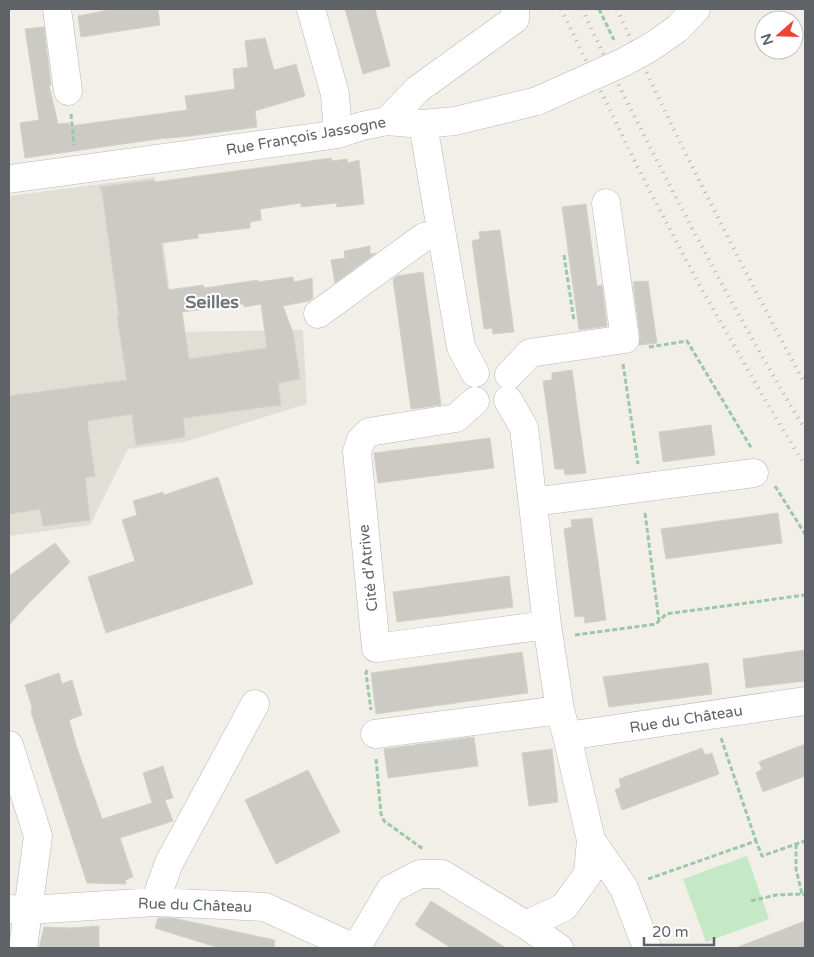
<svg xmlns="http://www.w3.org/2000/svg" width="814" height="957" viewBox="0 0 814 957" font-family="'Varela Round',sans-serif">
	<rect width="100%" height="100%" fill="#f1efe8"/>
	<path fill="#e1ded6" d="M155,177L175,332L303,330L307,404L184,442L128,449L90,525L9,536V196Z"/>
	<path fill="#c5e8c5" d="M747,856L769,919L706,942L683,879Z"/>
	<path fill="#cccac5" stroke="#d6d1c6" fill-rule="evenodd" d="M121,9H158L160,25L81,37L78,16L108,10Z
		M345,9H375L390,66L363,74Z
		M44,27L51,85H49L58,124L69,123L70,126L187,110L185,96L235,89L233,69L248,67L245,41L265,38L274,70L296,64L305,96L255,111L257,127L191,136L158,139L25,158L20,123L39,120L25,29Z
		M331,158L332,161L347,159L348,163L359,160L364,204L337,207L336,203L301,207V203L260,209L261,220L250,222V228L198,234V238L161,243L168,290L203,285L204,288L258,280V282L293,277L294,282L312,278L313,298L309,301L283,306L293,333L300,379L278,383L281,405L183,418L185,437L136,445L132,414L87,421L95,476L85,478L90,520L43,526L40,509L9,514V396L127,380L117,316H119L102,191L99,187L154,180L155,182ZM244,304V307L261,304L267,348L189,359L182,312Z
		M586,204L597,286L602,285L607,326L579,330L562,207Z
		M500,230L514,332L493,334L492,328L484,329L472,241L480,239L479,232Z
		M370,246V254L376,253L335,283L331,260L345,258L344,251Z
		M423,272L441,405L411,409L393,279L397,276Z
		M648,281L657,343L639,345L640,337L633,282Z
		M572,370L586,473L565,475L564,469H555L543,381L552,380V373Z
		M711,425L715,455L663,462L659,432Z
		M490,438L494,468L378,483L374,453Z
		M218,477L253,584L106,633L88,577L135,561L122,520L137,515L133,501L163,492L164,495Z
		M778,513L782,543L666,559L661,529Z
		M592,518L606,620L585,623L584,616L575,617L564,529L572,527L571,520Z
		M55,543L70,562L29,603L9,625V576Z
		M509,576L513,607L397,622L393,592Z
		M805,650V681L746,688L743,659Z
		M522,652L528,693L376,714L371,673Z
		M708,663L712,694L609,707L603,677Z
		M59,673L62,684L72,680L82,715L69,720L76,745L102,819L152,803L143,773L163,766L173,798L165,800L173,821L120,838L133,877L125,880L126,884L87,883L31,712L32,707L25,685Z
		M474,737L478,766L388,778L384,749Z
		M805,744V776L763,792L756,773L762,769L759,762Z
		M702,748L705,755L712,753L719,774L622,810L615,790L621,787L619,779Z
		M552,749L558,802L529,806L522,753Z
		M308,770L340,832L276,864L257,825L245,800Z
		M431,901L476,929L506,948H451L415,925Z
		M158,918H173L275,940L274,948H219L155,928Z
		M805,921V948H739L738,947Z
		M99,926V948H39L44,927L70,928Z"/>
	<g fill="none" stroke-linecap="round" stroke-linejoin="round">
		<g stroke="#b5b8bc" stroke-width="29">
			<path id="minor" d="M57,9L68,91
				M311,9L335,94L338,134
				M677,29L696,9
				M387,121L418,89L515,19V9
				M423,124L461,347L475,373
				M9,179L311,138L338,134L362,126L387,121L423,124L455,121L537,101
				M318,314L424,237L442,235
				M509,375L530,353L625,339L606,203
				M475,401L456,418L369,432L361,440L357,452L376,648L547,625
				M533,502L754,473
				M375,734L560,710
				M567,736L805,701
				M9,745L38,836L23,948
				M591,840L624,888L647,948
				M155,902L169,863L255,704
				M9,909L28,910L155,902L265,907L354,948
				M526,925L559,948
				M356,948L391,889L420,874H442L526,925L564,907L588,874L591,840L567,736L560,710L547,625L524,428L508,400"/>
		</g>
		<path stroke="#9cc7a9" stroke-width="3" stroke-dasharray="5 2.5" stroke-linecap="butt" d="M599,9L614,40
			M71,114L74,145
			M564,255L574,321
			M649,347L687,341L752,449
			M623,364L638,464
			M775,486L805,534
			M645,513L659,621
			M575,635L656,624L666,614L805,595
			M367,670L366,673L371,710
			M721,738L756,841
			M376,759L381,814L384,821L423,849
			M796,844V869L802,894
			M648,879L756,841L762,856L805,841
			M751,901L776,895L802,894L805,895"/>
		<use href="#minor" stroke="#fff" stroke-width="28"/>
		<path stroke="#b6b7b8" stroke-width="4" stroke-dasharray="1 6" stroke-linecap="butt" d="M561,9L640,172L696,279L760,391L805,466
			M582,9C617,84 655,157 693,230C729,297 765,364 805,429
			M617,9C675,136 739,261 805,384"/>
		<g stroke="#b5b8bc" stroke-width="29" stroke-linecap="butt">
			<path id="minor-bridge" d="M537,101L624,62L651,47L677,29"/>
		</g>
		<use href="#minor-bridge" stroke="#fff" stroke-width="28"/>
	</g>
	<g text-anchor="middle" stroke-width="4" stroke-linejoin="round" paint-order="stroke">
		<g font-size="15" fill="#5f6368" stroke="#fff">
			<text transform="translate(306 136) rotate(-10)" y="5">Rue François Jassogne</text>
			<text transform="translate(368 568) rotate(-96)" y="5">Cité d'Atrive</text>
			<text transform="translate(686 719) rotate(-9)" y="5">Rue du Château</text>
			<text transform="translate(195 905) rotate(2)" y="5">Rue du Château</text>
		</g>
		<g font-size="18" font-weight="bold" fill="#70757a" stroke="#fff">
			<text x="212" y="308">Seilles</text>
		</g>
	</g>
	<rect width="814" height="957" fill="none" stroke="#5f6368" stroke-width="20"/>
	<g transform="translate(779 35) rotate(250)"><circle r="24" fill="#ffffff" stroke="#bfc1c3"/>
	<path d="M0-4L9 19L0 12L-9 19Z" fill="#ea4335"/>
	<text y="-8" font-size="14" font-weight="bold" text-anchor="middle" fill="#5f6368">N</text>
	</g>
	<path d="M644 937v8h70v-8" fill="none" stroke="#5f6368" stroke-width="2.5"/>
	<text x="652" y="937" font-size="15" fill="#5f6368" stroke="#ffffff" stroke-width="4" paint-order="stroke">20 m</text>
</svg>
